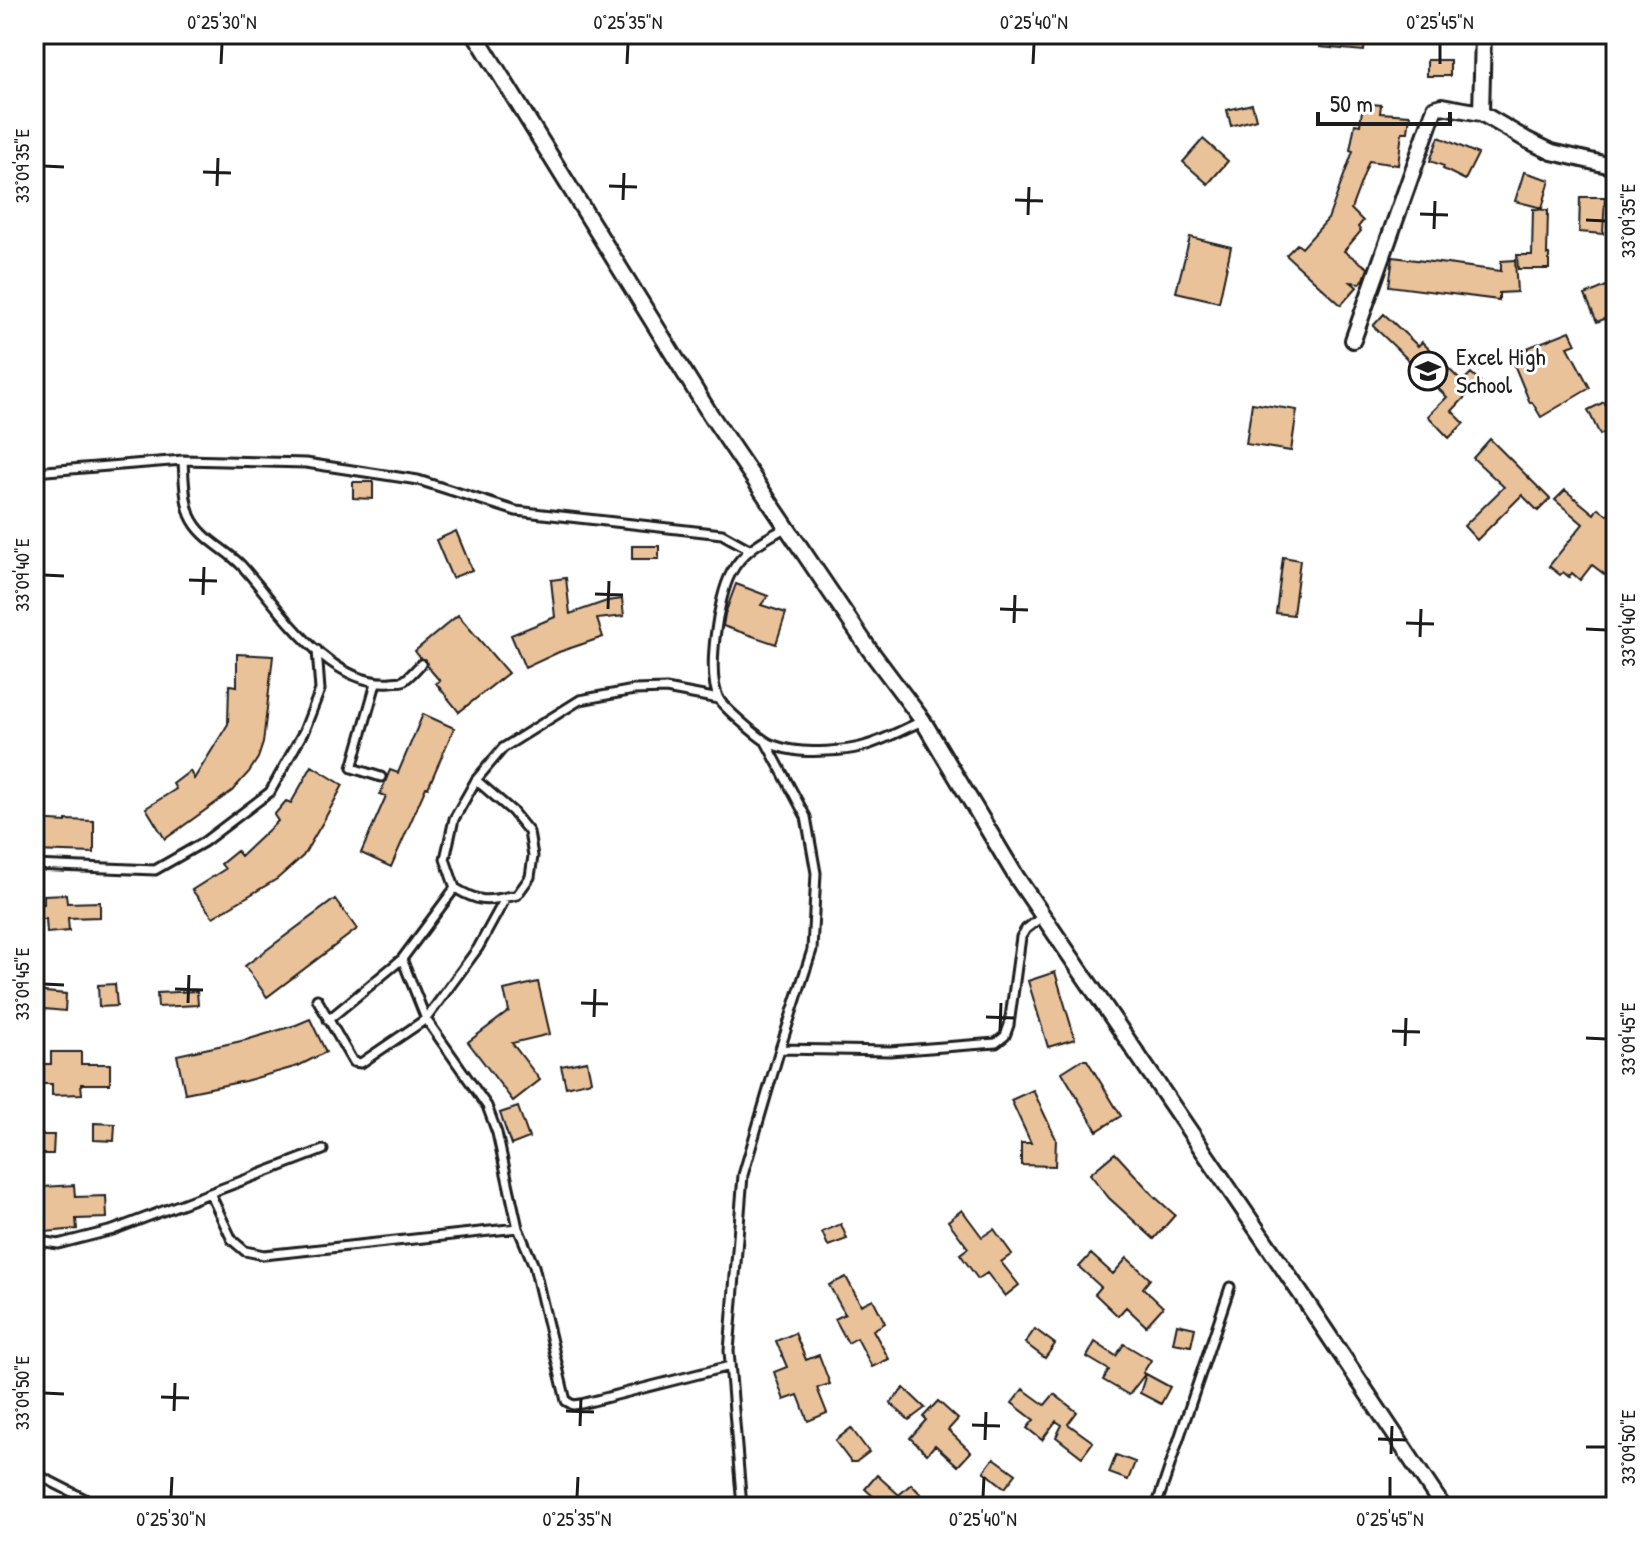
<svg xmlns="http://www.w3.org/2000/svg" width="1650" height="1541" viewBox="0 0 1650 1541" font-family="'Patrick Hand',sans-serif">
	<rect width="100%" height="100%" fill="#fff"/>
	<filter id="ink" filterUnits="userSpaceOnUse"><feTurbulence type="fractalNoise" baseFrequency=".0125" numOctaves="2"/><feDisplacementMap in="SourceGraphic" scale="16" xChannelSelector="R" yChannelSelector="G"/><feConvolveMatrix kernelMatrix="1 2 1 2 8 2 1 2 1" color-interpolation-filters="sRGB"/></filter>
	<g filter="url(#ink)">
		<path fill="#eac29a" stroke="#1c1c1c" stroke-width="2" d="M1323,34H1365L1364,51L1320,47Z
			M1427,60H1450V76H1427Z
			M1363,103L1381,105L1380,113L1410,115L1408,132H1402L1398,165L1369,161L1351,209L1363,221L1358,227L1361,231L1344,251L1368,268L1364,279L1360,283L1351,282L1357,287L1341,305L1286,255L1297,244L1302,248L1328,219L1353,151L1350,150L1355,124L1360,125Z
			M1252,104L1256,119L1231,126L1227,110Z
			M1439,137L1478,154L1465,180L1443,169L1444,166L1430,161Z
			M1203,139L1228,161L1208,184L1183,162Z
			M1524,172L1550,180L1542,208L1515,201Z
			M1580,197H1605L1603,234L1579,232Z
			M1533,209L1548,210L1547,255H1549V269H1518L1517,255H1532Z
			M1190,237L1231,247L1219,302L1176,292Z
			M1393,257L1501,271V261L1515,260L1517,292L1499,293V300L1389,286Z
			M1616,282V314L1597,322L1585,295Z
			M1384,314L1418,346L1422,342L1462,382L1471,373L1480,381L1452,411L1464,423L1449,438L1428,416L1447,397L1373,326Z
			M1570,331L1576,344L1568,347L1590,388L1541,417L1532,402L1530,403L1513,362L1530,355L1527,348Z
			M1604,402L1607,407L1616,403V427L1600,435L1588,410Z
			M1252,403L1297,410L1291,451L1246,444Z
			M1490,439L1550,499L1538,511L1522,495L1477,540L1464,526L1504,487L1473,458Z
			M353,482H373V499L353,498Z
			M1565,490L1594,514L1598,508L1607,515L1616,505V583L1592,565L1580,580L1572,573L1569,577L1563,572L1560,575L1549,566L1583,524L1555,500Z
			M456,531L472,570L452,578L436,540Z
			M632,546H659V559H632Z
			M1283,557L1300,560L1293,615L1276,613Z
			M566,578L570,614L607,601L622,599L624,616L597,619L603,637L559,652L525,668L511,635L555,617L551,580Z
			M736,584L768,596L761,605L786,613L776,644L723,626L725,614Z
			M458,615L508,673L459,712L436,683L440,681L427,666L426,660L420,658L415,651Z
			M237,654L273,656L263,743L258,758L249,772L232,791L165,839L146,808L176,789L173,784L190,771L194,779L228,724L229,685L237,686Z
			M423,714L454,728L428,788L426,787L391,867L361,853L386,796L380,794L390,770L398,773Z
			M312,766L343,785L323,822L303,856L277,879L213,917L192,890L225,869L221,864L237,851L241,856L278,821L274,815L286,801L291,803Z
			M34,820L66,822V820L94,821V853L34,851Z
			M66,894L67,903L100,902V917L68,918L69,931L47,933L46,919H34V904H44V895Z
			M335,899L357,929L267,997L245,966Z
			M1055,972L1075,1039L1048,1047L1028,981Z
			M538,982L550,1034L512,1043L540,1080L513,1101L468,1042L509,1011L504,990Z
			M115,984L117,1006L99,1007L98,985Z
			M34,991L66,994L65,1011L34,1008Z
			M197,991L198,1005L158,1007L157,993Z
			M310,1019L326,1052L298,1066L245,1081L185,1093L177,1055L246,1040L296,1025Z
			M51,1052H81V1064H110V1084H81L82,1094L52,1095V1084H34V1064H51Z
			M1081,1060H1087L1121,1116L1097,1131L1062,1072Z
			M587,1061L591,1081L566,1087L561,1066Z
			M1033,1090L1056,1139L1055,1166L1021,1165V1143H1031L1011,1100Z
			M518,1107L529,1138L511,1145L500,1113Z
			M94,1123L115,1124L114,1141L94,1140Z
			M34,1135H54L53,1154H34Z
			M1115,1153L1154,1196L1175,1215L1154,1239L1109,1198L1090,1174Z
			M74,1185L75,1197L106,1196L107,1218L76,1219L77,1229L46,1232L45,1220L34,1221V1199H44L43,1187Z
			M962,1210L982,1237L994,1229L1012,1254L1001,1262L1019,1285L1005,1296L987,1273L978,1279L960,1254L968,1248L948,1221Z
			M841,1224L847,1239L828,1246L822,1232Z
			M1091,1254L1113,1274L1127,1258L1150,1279L1143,1288L1163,1307L1146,1326L1126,1307L1118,1316L1095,1294L1101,1287L1079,1267Z
			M846,1277L861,1305L873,1299L885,1323L873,1330L889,1359L872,1367L857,1338L848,1343L835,1319L845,1314L829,1285Z
			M1177,1324L1195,1328L1191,1346L1173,1343Z
			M1035,1329L1055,1344L1045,1358L1025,1343Z
			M795,1333L806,1360L819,1355L830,1384L817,1388L827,1413L808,1421L798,1395L784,1400L774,1372L787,1367L776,1341Z
			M1095,1342L1116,1356L1124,1344L1151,1360L1143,1373L1145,1374L1129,1395L1103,1380L1109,1370L1087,1357Z
			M1146,1374L1170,1387L1161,1404L1140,1393Z
			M904,1388L925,1408L909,1420L890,1403Z
			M1023,1389L1045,1405L1054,1394L1077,1412L1068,1424L1093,1442L1082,1457L1056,1437L1062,1425L1056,1421L1042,1440L1027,1428L1034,1420L1012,1403Z
			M938,1401L958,1419L948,1430L971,1452L958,1466L935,1445L927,1454L910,1438L926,1420L923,1417Z
			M851,1428L869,1452L856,1462H851L835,1441Z
			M1116,1455L1135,1462L1128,1480L1109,1473Z
			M994,1458L1016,1474L1005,1488L984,1471Z
			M877,1475L899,1495L911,1484L933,1507H885L865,1489Z"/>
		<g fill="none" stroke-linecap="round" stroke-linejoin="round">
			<g stroke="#1c1c1c" stroke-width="13">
				<path id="lane" d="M34,472L183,460
					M787,527C764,540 744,549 731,573C718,597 706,674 719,699C724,708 755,734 764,740C771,745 784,749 793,750C809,753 845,751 860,747C879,743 904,729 922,721
					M421,664C416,669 409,678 403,681C399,682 395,681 391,682C328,687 279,607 242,566C225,548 200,539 190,515C184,498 184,478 183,460L306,463L418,480L516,511L722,534L749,549
					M376,683L352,768L381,777
					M476,780L512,811L529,832L533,856L530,877L517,895C488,901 481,904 455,888L445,859L454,819L476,780L503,748L580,700L634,690L666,689L719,699
					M34,865L155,870L204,842L270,792L304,731L320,690L317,650
					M402,959L426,1019L487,1106L497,1133L518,1228L534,1266L566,1401L573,1405L581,1404L730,1366
					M317,999L353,1062L361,1063L426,1019L478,948L506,897
					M328,1020L402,959L455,888
					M780,1049L890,1051L996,1043L1005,1036L1009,1025L1021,937L1026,929L1043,916
					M210,1193L232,1240L245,1251L264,1255L518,1228
					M34,1240L58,1244L113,1230L323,1150
					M34,1473L101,1507
					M742,1507L729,1351L743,1175L780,1049L812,950L816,873L806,817L766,742
					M1156,1507L1230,1287"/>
			</g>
			<g stroke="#1c1c1c" stroke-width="20">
				<path id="street" d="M475,34L710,414L869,649L923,721L1017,878L1307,1303L1443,1507
					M1481,113L1483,34
					M1353,340L1435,108L1442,106L1481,113L1527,140L1552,152L1616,167"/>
			</g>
			<use href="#lane" stroke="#fff" stroke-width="7"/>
			<use href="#street" stroke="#fff" stroke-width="14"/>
		</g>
	</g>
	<path fill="none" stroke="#1c1c1c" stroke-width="3" d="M221,64L222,44M627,64L628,44M1033,64L1034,44M1440,64V44M44,166L64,167M203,172L231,173M217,186L218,158M609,186L637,187M623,200L624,173M1015,200L1043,201M1420,214L1448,215M1028,215L1029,187M1586,220L1606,221M1434,229L1435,201M44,575L64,576M189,580L217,581M595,594L623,595M203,595L204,567M608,609L609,581M1000,609L1028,610M1014,623L1015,595M1406,623L1434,624M1586,629L1606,630M1420,637L1421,609M44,984L64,985M175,989L203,990M188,1003L189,975M581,1003L608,1004M594,1017L595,989M986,1017L1014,1018M1000,1031L1001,1003M1392,1031L1420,1032M1586,1038L1606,1039M1405,1046L1406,1018M44,1393L64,1394M161,1397L189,1398M174,1411L175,1383M566,1411L594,1412M972,1425L1000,1426M580,1426L581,1398M1378,1439L1406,1440M985,1440L986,1412M1586,1447H1606M1391,1454L1392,1426M171,1497L172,1477M577,1497L578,1477M983,1497L984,1477M1390,1497V1477"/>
	<defs>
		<g id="school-ring" transform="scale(2)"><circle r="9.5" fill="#fff" stroke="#1c1c1c" stroke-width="1.5"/><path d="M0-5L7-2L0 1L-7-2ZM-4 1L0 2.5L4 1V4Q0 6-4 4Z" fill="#1c1c1c"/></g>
	</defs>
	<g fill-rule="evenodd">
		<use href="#school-ring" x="1428" y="371"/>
	</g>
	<g text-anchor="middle" stroke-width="6" stroke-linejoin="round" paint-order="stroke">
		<g font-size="24" fill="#1c1c1c" stroke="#fff" text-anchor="start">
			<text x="1456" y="365">Excel High<tspan x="1456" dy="28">School</tspan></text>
		</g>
	</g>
	<rect width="1650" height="1541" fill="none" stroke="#fff" stroke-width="88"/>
	<path d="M1318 112v12h132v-12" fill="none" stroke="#1c1c1c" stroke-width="4"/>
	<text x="1330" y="112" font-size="24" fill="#1c1c1c" stroke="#ffffff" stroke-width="6" paint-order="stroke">50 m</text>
	<rect x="44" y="44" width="1562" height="1453" fill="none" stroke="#1c1c1c" stroke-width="3"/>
	<g font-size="20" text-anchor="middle" fill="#1c1c1c">
		<text x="222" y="29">0°25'30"N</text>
		<text x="628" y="29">0°25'35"N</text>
		<text x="1034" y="29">0°25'40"N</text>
		<text x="1440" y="29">0°25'45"N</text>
		<text transform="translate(22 166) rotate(-90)" y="7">33°09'35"E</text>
		<text transform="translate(1628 221) rotate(-90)" y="7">33°09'35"E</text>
		<text transform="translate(22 575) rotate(-90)" y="7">33°09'40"E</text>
		<text transform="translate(1628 630) rotate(-90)" y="7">33°09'40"E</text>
		<text transform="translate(22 984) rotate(-90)" y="7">33°09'45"E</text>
		<text transform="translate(1628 1039) rotate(-90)" y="7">33°09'45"E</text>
		<text transform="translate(22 1393) rotate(-90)" y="7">33°09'50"E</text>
		<text transform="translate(1628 1447) rotate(-90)" y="7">33°09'50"E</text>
		<text x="171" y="1526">0°25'30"N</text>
		<text x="577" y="1526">0°25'35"N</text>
		<text x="983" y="1526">0°25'40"N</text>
		<text x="1390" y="1526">0°25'45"N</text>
	</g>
</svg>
